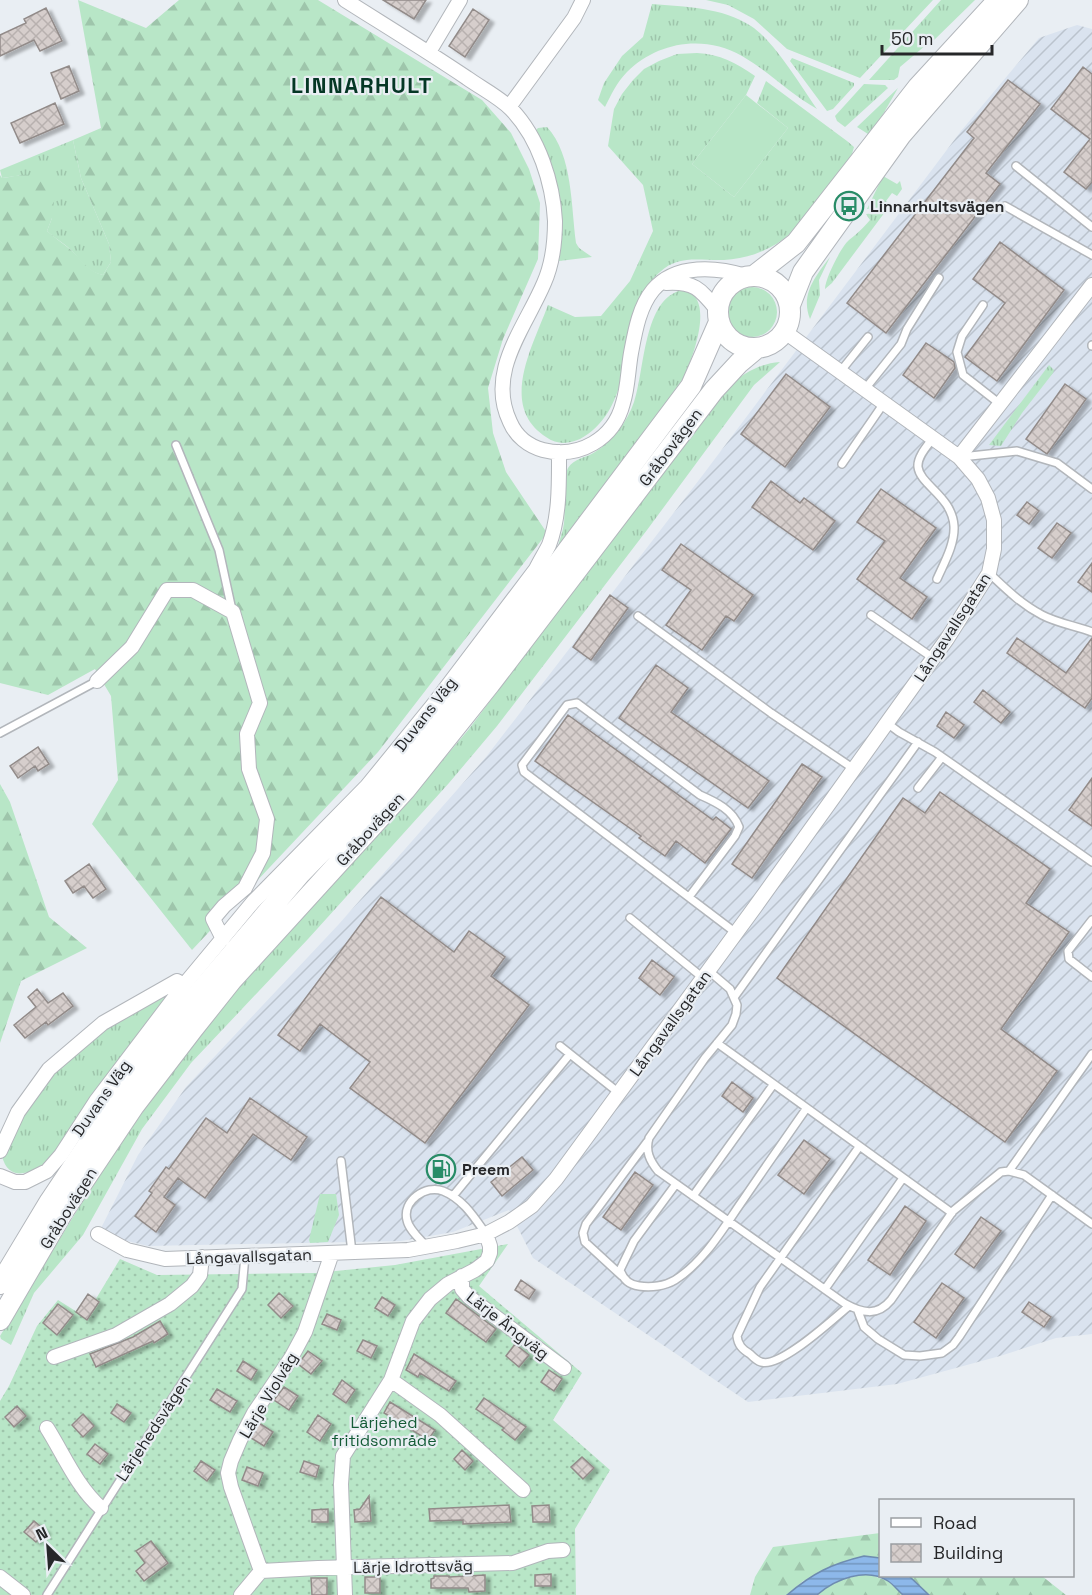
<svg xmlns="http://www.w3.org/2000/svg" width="1092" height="1595" viewBox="0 0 1092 1595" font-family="'Space Grotesk',sans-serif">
	<defs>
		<pattern id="industrial-furrows" width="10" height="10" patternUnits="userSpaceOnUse" patternTransform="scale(1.5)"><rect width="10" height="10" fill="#dae3ef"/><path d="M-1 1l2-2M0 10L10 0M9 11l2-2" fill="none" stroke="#bbc3cd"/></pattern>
		<pattern id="grass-tufts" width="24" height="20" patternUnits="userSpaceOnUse" patternTransform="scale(1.5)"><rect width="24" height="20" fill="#b8e6c7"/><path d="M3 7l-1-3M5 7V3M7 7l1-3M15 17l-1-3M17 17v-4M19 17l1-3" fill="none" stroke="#9ec5ab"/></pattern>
		<pattern id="forest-firs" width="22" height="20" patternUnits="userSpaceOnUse" patternTransform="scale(1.5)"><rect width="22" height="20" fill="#b8e6c7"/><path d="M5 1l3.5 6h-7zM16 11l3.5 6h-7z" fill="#9ec5ab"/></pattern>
		<pattern id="garden-dots" width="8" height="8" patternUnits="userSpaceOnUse" patternTransform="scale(1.5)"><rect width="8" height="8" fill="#b8e6c7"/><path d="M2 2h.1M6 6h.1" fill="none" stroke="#9ec5ab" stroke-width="1.8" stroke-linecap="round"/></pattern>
		<pattern id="water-rules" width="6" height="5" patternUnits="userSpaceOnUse" patternTransform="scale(1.5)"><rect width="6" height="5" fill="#8db8ea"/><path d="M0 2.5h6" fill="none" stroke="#7396be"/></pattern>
		<pattern id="building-cross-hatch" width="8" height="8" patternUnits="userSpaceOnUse" patternTransform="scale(1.5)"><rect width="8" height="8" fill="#d6cecc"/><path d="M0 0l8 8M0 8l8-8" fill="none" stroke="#b8b1af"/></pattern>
		<filter id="shadow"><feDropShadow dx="5" dy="3" stdDeviation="1.5" flood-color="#0004"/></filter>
	</defs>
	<rect width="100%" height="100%" fill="#e9eef3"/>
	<path fill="url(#industrial-furrows)" d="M1077,25L1092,29V1334L1056,1338L1000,1356L897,1384L748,1402L533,1258L509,1210L453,1232L401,1241L148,1246L98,1234L138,1155L186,1087L339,924L486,757L702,476L961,131L1039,38Z"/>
	<path fill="url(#grass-tufts)" d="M706,0H933L860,78L787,49L754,19L728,5Z
		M941,0H975L929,45H926L900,67L898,77L894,80H869Z
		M652,4C685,7 722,7 751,26C775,42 800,85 817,109C790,94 768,71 742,56C704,34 657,42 627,72C617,82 611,95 605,107L598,100L604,83L622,56L643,37Z
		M697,53C720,54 736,63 755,76L746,95L692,164L734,197L788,128L757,103L766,81L847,141L854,147L852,154C826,189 803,236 760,252C749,257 736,259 724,260C701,261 679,254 660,272C651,280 644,290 640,301C623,347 629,413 580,439C569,444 557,445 546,437C498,406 533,346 548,305L575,317L601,316L630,281L653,231L643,185L608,146L614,109L622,94L633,80L644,69L659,61L677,54Z
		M792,58L854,83V86L833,109L827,111L790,61Z
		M864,84L885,85L888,88L845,127L837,121L835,116Z
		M898,88L882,116L868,134L857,127Z
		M547,127C573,155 571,207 576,243L579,248L592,257L559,261C563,226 562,193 550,160C546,149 540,140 536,130L538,128Z
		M73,140L81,178L109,244L111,262L103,275C88,272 83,263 73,252C66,244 55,239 47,231L52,218L23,175L2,178L0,170Z
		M883,176L897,184L900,181L902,189L897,196L892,193L886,201L891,205L887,207L867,209Z
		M885,212L832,283L825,289C825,279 841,247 849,240C858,233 862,229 870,220L866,214Z
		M830,257L819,280L820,295L810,319C800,294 816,276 830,257Z
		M727 312a25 25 0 1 1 50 0a25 25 0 1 1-50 0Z
		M683,290C717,296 692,360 683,379L557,550C559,541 563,532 564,523C566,505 559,486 568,468C574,458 586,458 595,452C613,441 627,422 634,402C645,371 643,297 683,290Z
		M780,362L754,385L647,530L497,726L449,783L308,939L191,1063L142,1129L83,1235L34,1293L11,1345L1,1339L0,1336L105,1165L175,1067L233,994L397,814L469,729L726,387C744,374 757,364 780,362Z
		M1049,365L1054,370L1053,373L1022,413L1001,446L989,445Z
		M169,989L170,995L50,1162C34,1171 9,1185 2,1156L14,1126L56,1071L88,1041Z
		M320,1194H336L339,1215L328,1242L310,1243L309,1240Z"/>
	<path fill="url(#forest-firs)" d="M78,0L146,28L179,0H318L482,100L511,133L529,169L540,203L538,259L503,339L488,388L493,433L506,472L547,533L378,752L192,950L92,824L118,780L111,696L95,669L48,695L0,683V175L2,178C28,174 39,169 55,193L52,218L47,231C55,238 64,244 71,250C83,261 87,271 103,275L111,262L109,244L81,178L73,140L101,128Z
		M0,784L10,802L49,917L87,948L21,981L0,1043Z
		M880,1533V1558L864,1556L803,1581L787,1595H750L755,1577L773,1547Z
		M868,1574L888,1581L903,1595H817C834,1579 846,1578 868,1574Z
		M909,1576H1042L1066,1595H929Z"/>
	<path fill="url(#garden-dots)" d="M508,1244L479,1286L582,1373L553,1420L610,1470L575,1529L576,1595H0V1401L9,1386L37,1326L58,1300L85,1317L120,1259L157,1275L316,1273L395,1265Z"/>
	<path fill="#b8e6c7" d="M746,95L788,128L734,197L692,164Z"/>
	<path fill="url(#water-rules)" stroke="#6e8cb0" stroke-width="1.5" d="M864,1556L880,1558V1576H909L929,1595H903C898,1591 894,1585 888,1581C866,1567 835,1579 817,1595H787C813,1573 831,1564 864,1556Z"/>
	<path fill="url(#building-cross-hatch)" stroke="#928b89" stroke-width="1.5" filter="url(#shadow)" d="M383,0H426L414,19Z
		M46,8L62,41L40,51L34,40L0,56V35L26,23L24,19Z
		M473,9L489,20L465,57L449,46Z
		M69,66L79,91L61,99L51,73Z
		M1083,67L1092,74V182L1086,189L1064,172L1090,139L1051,109Z
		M1008,80L1040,104L986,173L1000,184L886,333L847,303L974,138L967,132Z
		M55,103L64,124L20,143L11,123Z
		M1000,242L1064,290L997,381L965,357L1005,303L973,279Z
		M926,343L954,362L955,368L934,398L903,375Z
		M786,374L830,407L785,467L741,434Z
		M1065,384L1086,399L1047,454L1026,439Z
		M771,481L800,503L804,498L835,521L813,550L752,507Z
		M881,489L936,528L900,578L927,597L912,619L857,579L885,541L857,522Z
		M1027,502L1039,511L1029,524L1017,515Z
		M1057,523L1071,533L1052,558L1038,548Z
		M681,544L753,595L734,621L726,616L702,650L666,625L691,590L662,570Z
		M1092,563V592L1078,582Z
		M610,595L628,608L591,660L573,647Z
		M1017,638L1066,673L1092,638V698L1085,708L1007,653Z
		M656,665L688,688L671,712L769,781L748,808L619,718Z
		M983,690L1010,712L1001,723L974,702Z
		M946,712L964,725L954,738L937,726Z
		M568,715L713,820L716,817L731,829L705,863L676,841L665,856L639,838L641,836L535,761Z
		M38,747L49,764L38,771L35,766L18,778L10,766Z
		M802,764L822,777L752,878L732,864Z
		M1092,778V826L1069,810Z
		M940,792L1050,869L1026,903L1069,932L1001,1029L1057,1071L1005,1142L777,978L903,798L925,813Z
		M89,864L106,889L93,898L84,886L73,893L65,881Z
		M381,897L454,952L469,931L505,957L491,976L529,1005L425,1143L350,1088L370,1062L320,1024L300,1051L278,1035Z
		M652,960L674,977L660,995L639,978Z
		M37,989L48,1003L63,993L73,1006L48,1025L46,1022L25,1038L14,1025L36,1007L28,997Z
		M732,1082L753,1098L743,1112L722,1096Z
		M250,1098L307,1137L291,1160L253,1134L205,1198L178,1178L164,1197L175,1205L156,1232L135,1216L152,1193L149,1191L166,1167L169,1169L206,1118L227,1133Z
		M804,1140L830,1159L804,1194L778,1175Z
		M522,1157L533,1170L502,1196L491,1182Z
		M635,1172L653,1185L621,1230L603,1217Z
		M905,1206L926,1221L890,1275L868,1260Z
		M981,1217L1001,1231L974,1268L955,1254Z
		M521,1280L535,1290L529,1299L515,1290Z
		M942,1283L964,1298L936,1338L914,1322Z
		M279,1293L293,1306L281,1318L268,1305Z
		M88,1294L99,1302L87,1320L76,1312Z
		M382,1297L395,1305L388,1316L375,1308Z
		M456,1299L496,1329L486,1342L446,1313Z
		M1029,1302L1051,1317L1044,1327L1022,1312Z
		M58,1304L73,1315L57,1335L43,1323Z
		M327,1314L341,1320L337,1330L322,1324Z
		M160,1321L168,1334L154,1343L153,1341L96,1367L90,1354L133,1337Z
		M363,1340L377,1346L371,1358L357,1351Z
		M515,1344L529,1355L519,1367L506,1356Z
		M308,1351L322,1361L311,1374L298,1364Z
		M414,1354L456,1381L449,1391L420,1373L418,1377L406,1370Z
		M243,1361L257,1370L251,1380L237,1371Z
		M549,1370L562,1379L554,1391L541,1382Z
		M342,1380L355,1390L346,1403L333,1394Z
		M284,1387L298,1396L289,1410L274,1400Z
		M217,1389L237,1401L230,1412L210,1400Z
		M484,1398L526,1427L515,1440L502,1430L504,1428L476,1409Z
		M390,1402L435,1430L428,1440L384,1413Z
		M117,1404L131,1413L124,1422L111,1413Z
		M17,1406L26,1416L14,1427L5,1417Z
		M83,1414L94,1426L83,1437L72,1425Z
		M318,1415L331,1424L320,1441L307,1432Z
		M259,1423L273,1432L264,1446L251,1438Z
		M95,1444L108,1454L100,1464L87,1454Z
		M462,1450L473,1461L465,1470L454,1459Z
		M582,1457L594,1468L583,1479L571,1467Z
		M201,1461L215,1470L207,1481L194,1471Z
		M304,1461L319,1466L316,1477L300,1472Z
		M247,1467L263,1473L258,1486L242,1480Z
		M369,1496L371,1521L355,1522L354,1510L360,1509Z
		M509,1505L511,1522L463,1524V1520L430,1521L429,1509Z
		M549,1505L550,1522H533L532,1506Z
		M328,1509V1522H312V1510Z
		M34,1521L46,1531L36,1542L24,1532Z
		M151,1541L168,1563L144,1581L136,1571L145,1563L136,1551Z
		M551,1574V1586H535V1575Z
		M485,1575V1591L469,1592L468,1588H431V1579L434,1578V1576H449V1577Z
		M365,1577H380V1593H365Z
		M311,1578H327V1595H312Z"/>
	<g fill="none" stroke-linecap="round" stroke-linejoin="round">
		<g stroke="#b2b6bb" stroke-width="10">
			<path id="service" d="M1016,166L1092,227
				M1005,206L1092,255
				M983,305L962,336L957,352L963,375L1000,404
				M1092,346V345
				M840,372L868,337
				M865,389L901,344L907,329L939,278
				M933,438C927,446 917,457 918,467C920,485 952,496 954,526C955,544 944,563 937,579
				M176,445L219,550L232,610
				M961,457L1017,451L1057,463L1092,489
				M842,464L884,403
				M989,573C1006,589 1021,604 1042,615C1057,623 1076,626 1092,632
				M871,615L933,658
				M638,616L771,713L854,769
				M887,723L899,732L935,752L1092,862
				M0,733L97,681
				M918,788L942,757
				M689,897L735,836L739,827C733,810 716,802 700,795L577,703L567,705L522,765L524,772L736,933
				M630,918L703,978
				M1092,920L1068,951L1069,959L1092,977
				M709,971L730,989L737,1005L736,1014L732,1025L705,1058L649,1138C645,1151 650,1161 658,1171L844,1303C862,1313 877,1317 891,1300L953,1211L1001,1172L1009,1171L1024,1175L1092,1224
				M735,996L918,742
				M717,1043L952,1213
				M560,1046L619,1093
				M341,1161L352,1252
				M1009,1171L1092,1054
				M676,1184L634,1241L620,1270C623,1279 629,1285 639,1286C651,1288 665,1286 675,1280C704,1262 724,1227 743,1200C764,1169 785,1139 806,1109
				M453,1196L570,1054
				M693,1196L773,1085
				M427,1247C420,1239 409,1230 407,1220C402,1201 426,1184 443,1191C463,1199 474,1217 486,1234
				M622,1276L585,1242L583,1233L586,1224L647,1142
				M825,1289L903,1178
				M849,1306C834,1318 780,1369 761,1362C757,1361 753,1357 750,1354C742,1349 738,1345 737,1336L760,1287L859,1147
				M858,1311L864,1327L878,1339L904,1355L920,1356L942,1353L953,1345L959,1337L1052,1195
				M47,1595L242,1289L245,1256"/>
		</g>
		<g stroke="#b2b6bb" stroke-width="16">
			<path id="minor" d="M345,0C386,26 427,51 467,78C481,88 499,97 511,109C539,138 553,183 555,221C555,241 552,265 544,283C525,328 486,372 510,422C516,436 528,446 543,450C579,459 614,439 623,403C628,387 628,370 631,353C635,332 639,307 653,290C676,263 717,267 746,276
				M429,52L460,0
				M509,107L574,18L583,0
				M666,283C695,281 701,290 718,311
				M959,457L1092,285
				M97,681L132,647L167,590H193L233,612L260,703L247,734L249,769L267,819L263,853L245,888L224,906L213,919L223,939
				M0,1151L18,1112L49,1069L103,1023L177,981L184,985
				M0,1176L15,1182H25L47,1171L61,1155L96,1101L184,985L253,902L367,786L433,705L536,569C540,561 545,553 549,545C560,516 559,482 559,452
				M98,1234L127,1250L165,1259L408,1250L457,1241L486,1234L509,1222L532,1206L556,1179L755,907L947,639L989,573L994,549V520L988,498L978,479L959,457L785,332
				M462,1276V1289L469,1297L564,1368
				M54,1357L116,1335L170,1304L192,1286L200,1275L202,1257
				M391,1380L440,1415L523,1490
				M47,1428C64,1455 77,1487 101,1508
				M261,1571L231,1487L228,1473L231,1461L240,1440L254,1413L291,1358L305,1332L332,1253
				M261,1571L318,1568L513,1563L548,1551L563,1550
				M0,1577L23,1595
				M241,1595L261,1571
				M345,1595L341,1484L343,1456L391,1380L413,1321L430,1299L448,1284L475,1270L487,1261L490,1253V1246L486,1234"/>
		</g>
		<g stroke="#b2b6bb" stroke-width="22">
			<path id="secondary" d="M755,275L796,243L918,87L998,0
				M718 312a36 36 0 1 1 72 0a36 36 0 1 1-72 0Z
				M790,305L803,272L901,135L1018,0
				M0,1284L50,1201L131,1080L179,1016L300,874L374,798L486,659L691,386L719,322
				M0,1320L63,1212L134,1106L193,1029L232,980L406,789L490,684L714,390L739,363L757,348"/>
		</g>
		<use href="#service" stroke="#fff" stroke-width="7"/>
		<use href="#minor" stroke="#fff" stroke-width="14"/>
		<use href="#secondary" stroke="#fff" stroke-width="20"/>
	</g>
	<defs>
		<g id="bus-ring" transform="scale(1.5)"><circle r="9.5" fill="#e9eef3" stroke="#288c67" stroke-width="1.5"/><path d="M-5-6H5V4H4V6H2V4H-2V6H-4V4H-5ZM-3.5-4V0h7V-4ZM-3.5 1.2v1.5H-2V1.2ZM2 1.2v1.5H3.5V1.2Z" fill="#288c67"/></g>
		<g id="fuel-ring" transform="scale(1.5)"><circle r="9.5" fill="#e9eef3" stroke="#288c67" stroke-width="1.5"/><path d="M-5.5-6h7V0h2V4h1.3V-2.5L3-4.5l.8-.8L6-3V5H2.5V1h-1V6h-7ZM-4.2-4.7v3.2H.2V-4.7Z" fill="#288c67"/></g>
	</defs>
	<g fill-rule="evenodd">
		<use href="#bus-ring" x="849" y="206"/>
		<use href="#fuel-ring" x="441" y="1169"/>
	</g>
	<g text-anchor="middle" stroke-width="4.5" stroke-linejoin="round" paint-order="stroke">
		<g font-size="16" font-weight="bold" fill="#262729" stroke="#e9eef3" text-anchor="start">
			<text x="870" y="212">Linnarhultsvägen</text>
			<text x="462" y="1175">Preem</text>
		</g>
		<g font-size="16" fill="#262729" stroke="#e9eef3">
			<text transform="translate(670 447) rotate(-53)" y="6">Gråbovägen</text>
			<text transform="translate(952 627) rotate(-57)" y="6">Långavallsgatan</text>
			<text transform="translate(425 714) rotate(-52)" y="6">Duvans Väg</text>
			<text transform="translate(370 829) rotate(-48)" y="6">Gråbovägen</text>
			<text transform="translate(670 1023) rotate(-54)" y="6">Långavallsgatan</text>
			<text transform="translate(101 1098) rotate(-55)" y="6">Duvans Väg</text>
			<text transform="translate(68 1208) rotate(-58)" y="6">Gråbovägen</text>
			<text transform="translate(249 1256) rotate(-2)" y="6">Långavallsgatan</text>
			<text transform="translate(508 1325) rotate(38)" y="6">Lärje Ängväg</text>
			<text transform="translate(268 1395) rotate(-59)" y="6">Lärje Violväg</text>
			<text transform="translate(153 1428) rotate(-57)" y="6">Lärjehedsvägen</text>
			<text transform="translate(413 1566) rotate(-1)" y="6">Lärje Idrottsväg</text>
		</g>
		<g font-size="16" fill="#135b36" stroke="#e9eef3">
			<text x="384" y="1428">Lärjehed<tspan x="384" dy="18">fritidsområde</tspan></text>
		</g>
		<g font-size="22" font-weight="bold" letter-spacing="1.5" fill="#053725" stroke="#e9eef3">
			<text x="362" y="93">LINNARHULT</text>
		</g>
	</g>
	<rect x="879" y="1499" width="195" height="78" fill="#e9eef3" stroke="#9b9ea2" stroke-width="1.5"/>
	<rect x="891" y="1518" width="30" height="9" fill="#ffffff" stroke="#9b9ea2" stroke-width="1.5"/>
	<text x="933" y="1529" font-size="18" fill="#262729">Road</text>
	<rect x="891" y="1544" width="30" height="18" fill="url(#building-cross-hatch)" stroke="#9b9ea2" stroke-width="1.5"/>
	<text x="933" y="1559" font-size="18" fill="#262729">Building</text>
	<g transform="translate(48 1547) rotate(335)" stroke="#e9eef3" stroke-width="4.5" paint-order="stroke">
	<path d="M0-4.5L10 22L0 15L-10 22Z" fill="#262729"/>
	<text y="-9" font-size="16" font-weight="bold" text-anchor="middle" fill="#262729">N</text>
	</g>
	<path d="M882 45v9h110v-9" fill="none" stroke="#262729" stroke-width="3"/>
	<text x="891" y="45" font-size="18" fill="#262729" stroke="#e9eef3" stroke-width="4.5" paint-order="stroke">50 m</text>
</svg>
